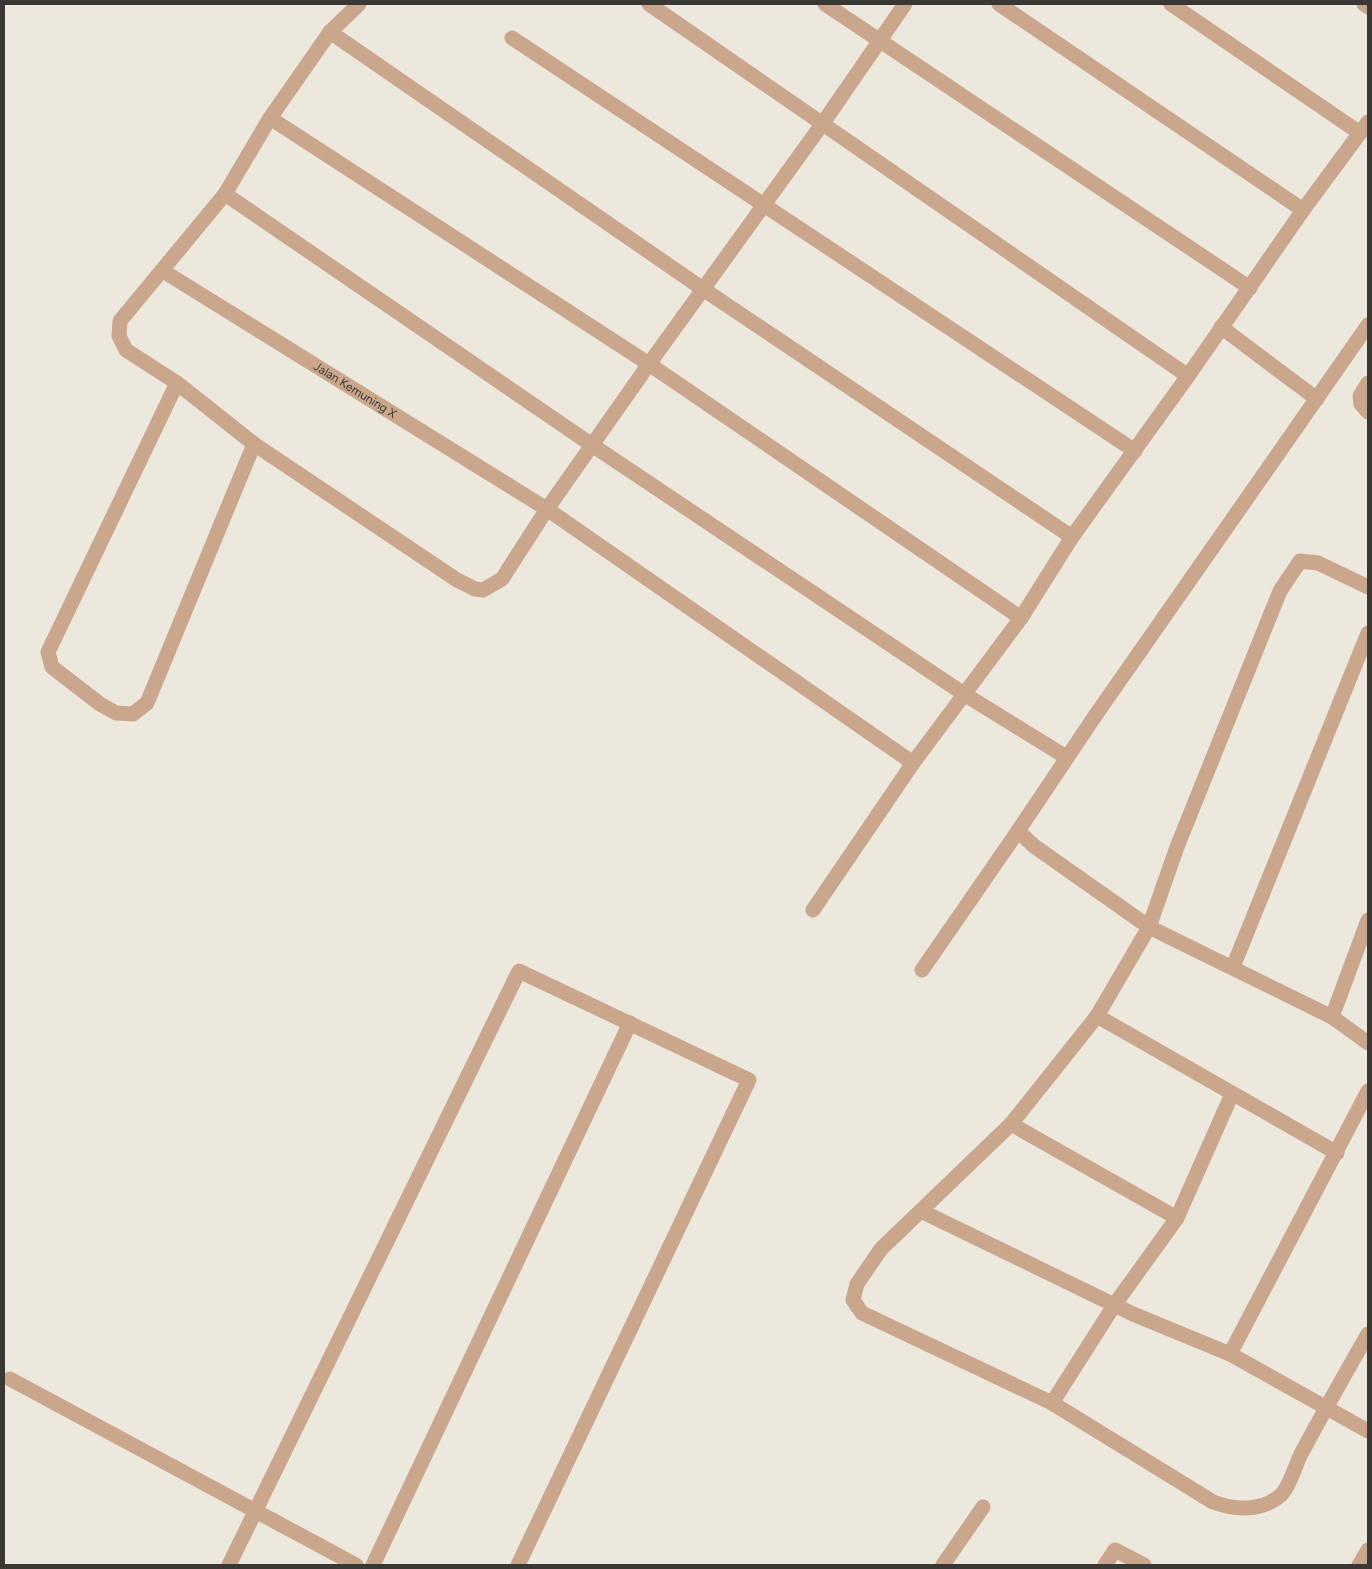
<svg xmlns="http://www.w3.org/2000/svg" width="1372" height="1569" viewBox="0 0 1372 1569" font-family="Figtree,sans-serif">
	<rect width="100%" height="100%" fill="#ede8de"/>
	<g fill="none" stroke-linecap="round" stroke-linejoin="round">
		<g stroke="#caa68c" stroke-width="15">
			<path d="M359,4L330,32L270,118L225,194L120,321L119,336L126,350L177,383L254,444L457,580L475,589L483,590L502,579L547,509L649,364L823,123L905,4"/>
			<path d="M649,4L1188,376"/>
			<path d="M825,4L1250,288"/>
			<path d="M999,4L1303,210"/>
			<path d="M1171,4L1360,133"/>
			<path d="M1364,4L1368,7"/>
			<path d="M330,32L703,289L1072,537"/>
			<path d="M512,38L1135,451"/>
			<path d="M270,118L649,364L1021,618"/>
			<path d="M225,194L592,445L964,694L1066,757"/>
			<path id="s1" d="M163,271L547,509L913,763"/>
			<path d="M1368,325L1095,716L1018,831L1034,846L1149,927L1332,1017L1368,1043"/>
			<path d="M1221,327L1317,399"/>
			<path d="M177,383L48,652L52,667L100,704L116,713L133,714L147,703L254,444"/>
			<path d="M1368,383L1360,396L1361,404L1368,412"/>
			<path d="M1368,587L1318,563L1300,561L1280,591L1177,847L1149,927L1097,1016L1011,1124L881,1249L857,1284L853,1300L862,1313L1052,1403L1213,1502C1235,1510 1262,1512 1281,1495C1290,1486 1295,1466 1301,1454C1323,1413 1345,1374 1368,1334"/>
			<path d="M813,910L913,763L1021,618L1072,537L1188,376L1303,210L1368,122"/>
			<path d="M1233,967L1368,633"/>
			<path d="M922,970L1018,831"/>
			<path d="M1097,1016L1337,1153"/>
			<path d="M1332,1017L1368,920"/>
			<path d="M1011,1124L1177,1218"/>
			<path d="M921,1211L1133,1314L1230,1354L1368,1431"/>
			<path d="M1230,1354L1368,1091"/>
			<path d="M10,1379L356,1565"/>
			<path d="M1052,1403L1115,1304L1177,1218L1232,1094"/>
			<path d="M229,1565L519,971L749,1080L518,1565"/>
			<path d="M373,1565L630,1023"/>
			<path d="M943,1565L983,1507"/>
			<path d="M1105,1565L1115,1550L1144,1565"/>
			<path d="M1359,1565L1368,1550"/>
		</g>
	</g>
	<g text-anchor="middle" stroke-width="5" stroke-linejoin="round" paint-order="stroke">
		<g font-size="12" fill="#3a3834" stroke="#ede8de">
			<text dy="4" stroke="none"><textPath href="#s1" startOffset="226">Jalan Kemuning X</textPath></text>
		</g>
	</g>
	<rect width="1372" height="1569" fill="none" stroke="#3a3834" stroke-width="10"/>
</svg>
